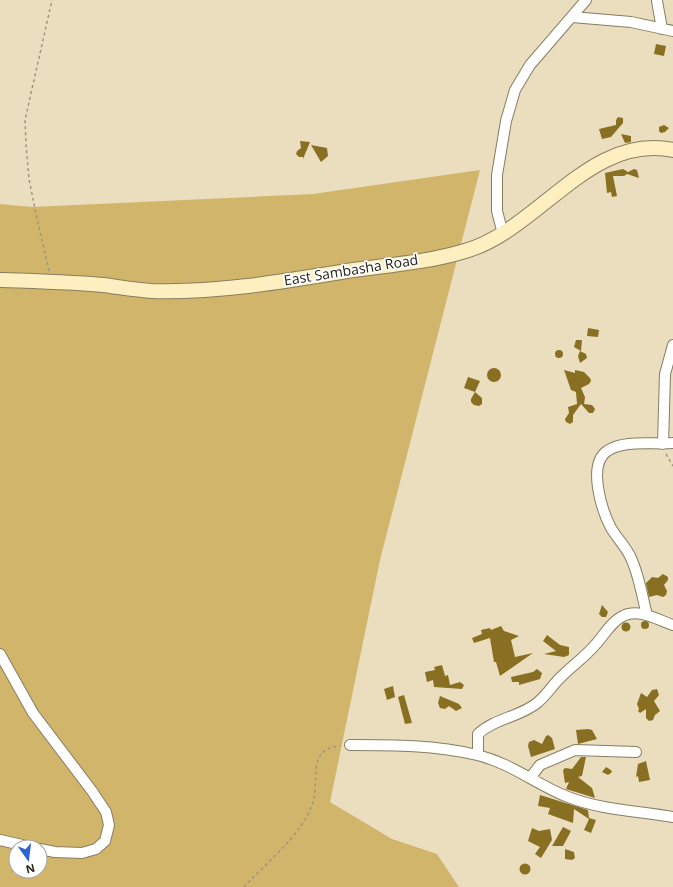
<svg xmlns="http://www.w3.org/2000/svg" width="673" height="887" viewBox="0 0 673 887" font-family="'Open Sans',sans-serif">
	<rect width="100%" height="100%" fill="#eadebf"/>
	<path fill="#d0b56b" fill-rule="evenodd" d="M480,170L380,560L330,802L392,839L437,854L459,887H0V204L32,207L313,194ZM16,847H40V871H16Z"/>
	<path fill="#896f21" d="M656,44L666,46L664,56L654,54Z
		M618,117L623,118V123L611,137L602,139L599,129L616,125V120Z
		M664,125L669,128L665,132L661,133L659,131V127Z
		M621,134L631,136V142L625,143Z
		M300,141L310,142L303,159V157H299L296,154L297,151L301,148Z
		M311,145L327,148L328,156L321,162Z
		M623,169L628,172L634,169L637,170L639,178L627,174L624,176H613L617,196L612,197L611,192L607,193L605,173Z
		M588,328L599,330L598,337L587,336Z
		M576,340H582L581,351L574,347Z
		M555 354a4 4 0 1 1 8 0a4 4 0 1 1-8 0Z
		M580,351L586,354L587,358L580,363L578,356Z
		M487 375a7 7 0 1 1 14 0a7 7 0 1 1-14 0Z
		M564,370L575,373V370L584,372L590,378L591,381L589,384L581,388L585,397L584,404L592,405L595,409L593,413H589L581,404L573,415V422L570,424L566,422L565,419L569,413L568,407L577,404L576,392L571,390Z
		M468,377L480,381L475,392L482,398V404L479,406L474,405L471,402V399L475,392L464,388Z
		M663,574L668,577V580L664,585L667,591L666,595L663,597L657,595L649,597L646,583L652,577L658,578Z
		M602,605L608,612L606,617H602L599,614Z
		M641 625a4 4 0 1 1 8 0a4 4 0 1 1-8 0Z
		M621.5 627a4.5 4.5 0 1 1 9 0a4.5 4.5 0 1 1-9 0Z
		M501,626L504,631L519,636L511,640L515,657L533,653L500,676L496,662H494L490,638L474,643L472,638L482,634L481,630L490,628L491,630Z
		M547,635L560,645L569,647V655L564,657L544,654L556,651L543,641Z
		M442,665L445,676L448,675L450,685L460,682L464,685L462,689L434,687L433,680L427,682L425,672L435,670L434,667Z
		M537,669L542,673L540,679L519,685V682H512L511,677L533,672Z
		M393,686L395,697L387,700L384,689Z
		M657,689L659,695L654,701L660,711L655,715L653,720L649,721L646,718V709L640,713L638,711L639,709L637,704L641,693L647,697L652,690Z
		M404,695L412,723L405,724L398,697Z
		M440,696L459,704L462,708L456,711L449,706L445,709L440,708L438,703Z
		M588,729L592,730L597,739L578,744L576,730Z
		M548,735L552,738L555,749L531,757L528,746L529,742L534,740L542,744L546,736Z
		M581,757H586L582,776L578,777L592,788L595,798L566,789L569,782L565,783L563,770L565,768L572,769Z
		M646,761L650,780L639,782L638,776L636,777L638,764Z
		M606,767L611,770L612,772L608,775L602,772Z
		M540,795L588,810L589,818L596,820L591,833L584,830L589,819L574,809L573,823L548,814L550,808L538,806Z
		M563,827L571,831L563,846H552Z
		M532,828L539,831L550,829L552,840L541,858L535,854L540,847L528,841Z
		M565,849L574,852L575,858L572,860L565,859Z
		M519.5 869a5.5 5.5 0 1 1 11 0a5.5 5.5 0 1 1-11 0Z"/>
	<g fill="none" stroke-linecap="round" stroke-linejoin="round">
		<g stroke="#887d61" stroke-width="12">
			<path id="street" d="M657,1L662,29
				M572,17L631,22L673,31
				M503,234L497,211V175L506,121L515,90L530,65L586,0
				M663,444L665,374L673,345
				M647,615C642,596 639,574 630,556C625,546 617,538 611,528C602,511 587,465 607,451C625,439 653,445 673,443
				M0,654L33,713L92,791L106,812L109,825L105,841L96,849L82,853L55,852L40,849
				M350,745C392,745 436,745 477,755C511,763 537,785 568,797C601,810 638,811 673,817
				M478,755V734C495,718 520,717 537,703C547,695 553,684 562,676C573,665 586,656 596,644C604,635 612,621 623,616C639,608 658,620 673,625
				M530,778L540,765L575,750L636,752
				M0,840L31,847"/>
		</g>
		<g stroke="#887d61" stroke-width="16">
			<path id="secondary" d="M0,280C34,281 69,282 103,285C119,287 136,290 152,291C220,293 286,281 353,270C390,265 429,262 465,251C539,230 589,133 673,150"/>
		</g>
		<path stroke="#9f957e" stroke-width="1.5" stroke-dasharray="3 3" stroke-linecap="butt" d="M49,271L36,214L29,179L26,145L25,120L52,0
			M666,454L673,466
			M244,887C266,863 304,833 313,802C320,779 306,749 340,746"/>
		<use href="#street" stroke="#fff" stroke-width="10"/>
		<use href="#secondary" stroke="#feefc0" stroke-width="14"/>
	</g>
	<g text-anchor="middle" stroke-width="3.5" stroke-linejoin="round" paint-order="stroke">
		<g font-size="14" fill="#252015" stroke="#fff">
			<text transform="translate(351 270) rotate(-9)" y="5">East Sambasha Road</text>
		</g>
	</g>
	<g transform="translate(28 859) rotate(166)"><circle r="19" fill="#ffffff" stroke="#a8a6a1"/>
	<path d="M0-3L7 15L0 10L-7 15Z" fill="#3061d0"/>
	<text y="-6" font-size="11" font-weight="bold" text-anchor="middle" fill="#252015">N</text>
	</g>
</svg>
